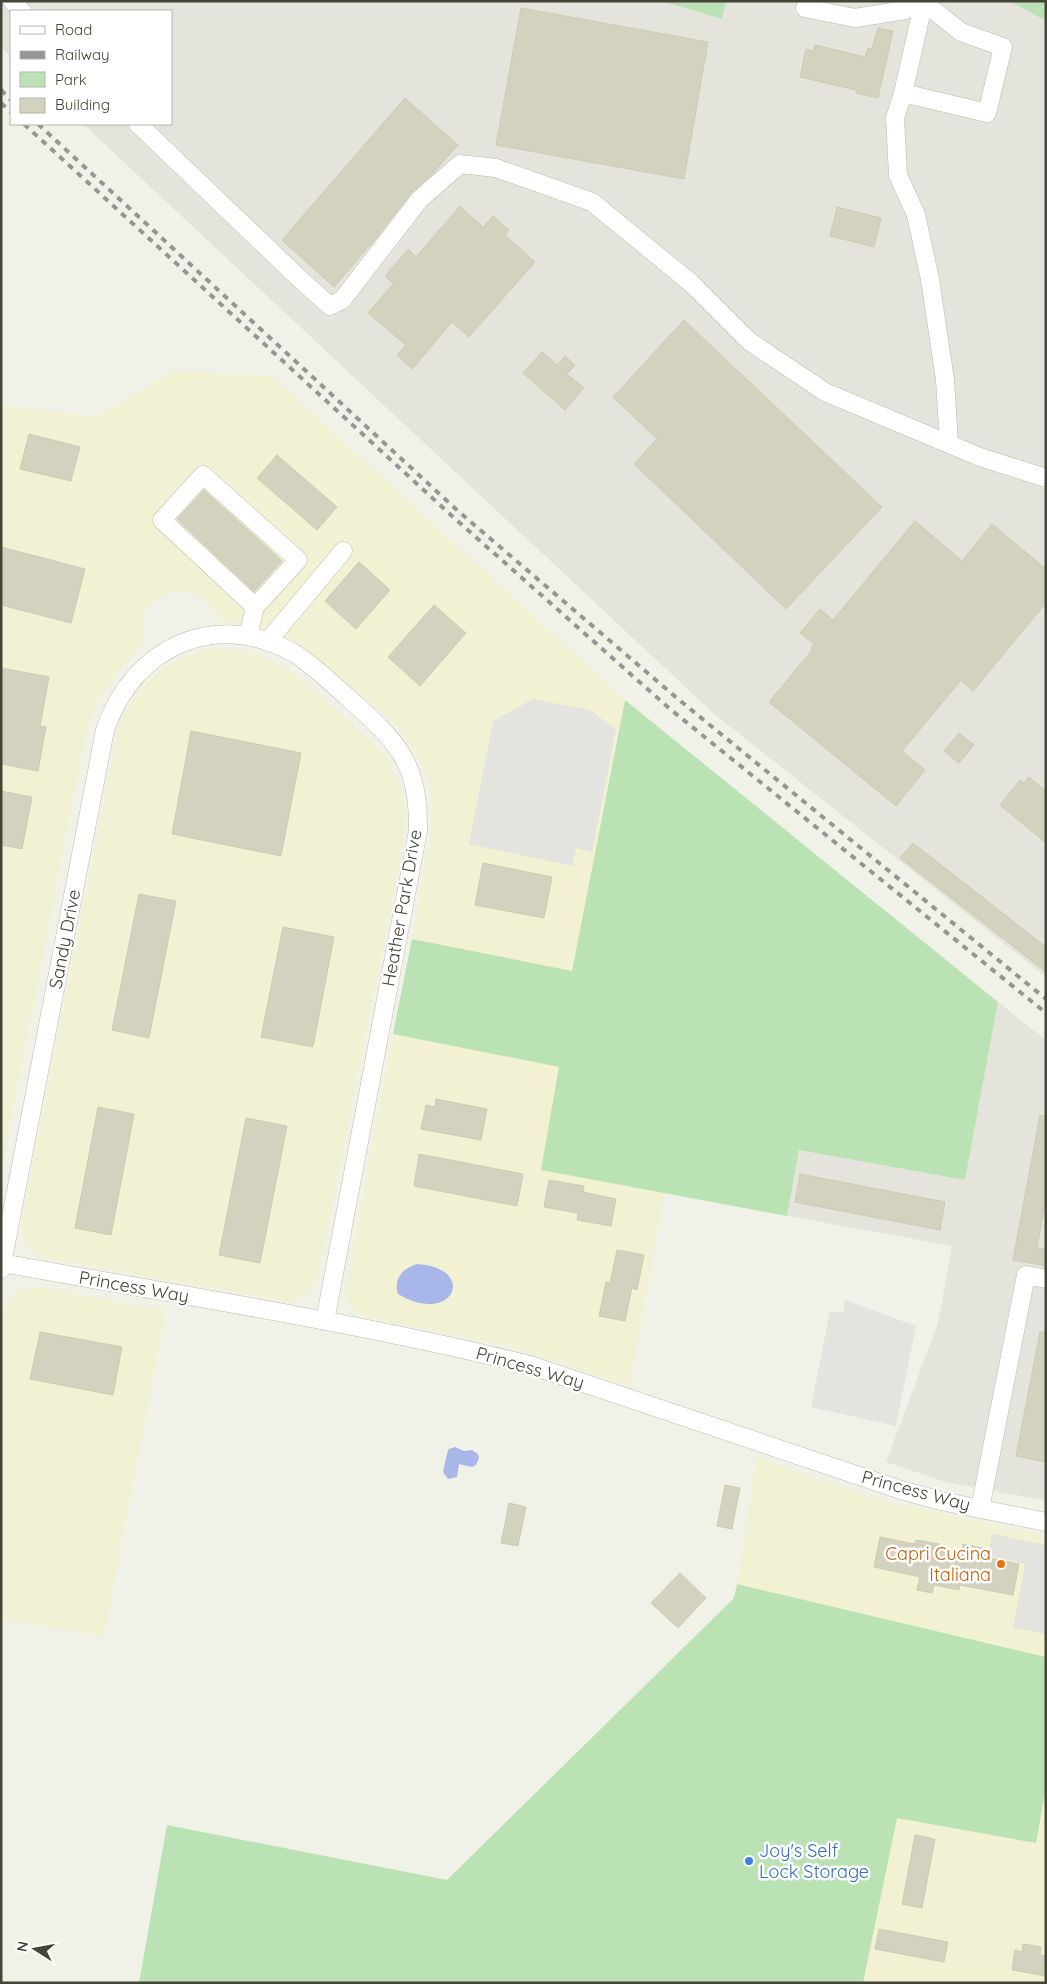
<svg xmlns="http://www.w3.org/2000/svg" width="1047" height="1984" viewBox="0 0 1047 1984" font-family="Quicksand,sans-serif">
	<rect width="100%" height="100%" fill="#f1f2e7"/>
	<path fill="#f2f1d4" d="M174,371L271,376L625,700L572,971L412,939L431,834L432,804L429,782L417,755L404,735L389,719L305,648L287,637L262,627L229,622L222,619L202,598L189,592L174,591L159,597L147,608L143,622L142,644L136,653L118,671L96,703L86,732L1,1173V405L97,417Z
		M219,649L242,651L263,656L292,671L385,754L401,787L405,806L404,840L318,1277L310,1292L291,1302L45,1258L35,1253L25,1242L22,1230V1219L117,733L125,712L140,689L157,673L175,661L201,652Z
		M393,1034L560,1067L541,1170L664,1193L630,1386L502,1344L372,1318L359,1314L348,1302L345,1290Z
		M39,1287L166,1311L104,1636L1,1618V1450L5,1430L1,1419V1328L4,1312L11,1297L22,1289Z
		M756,1458L877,1499L928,1511L1046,1536V1657L737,1584Z
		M571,1758L1035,1843L1046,1787V1983H782Z"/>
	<path fill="#e4e4dc" d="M1,1H661L722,19L726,1H1009L1046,21V977L713,713L83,124H171V11H11V57L1,47Z
		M998,1002L1046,1040V1501L946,1482L886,1462L938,1323L952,1246L787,1216L799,1150L965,1180Z"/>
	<path fill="#bbe2b4" d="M661,1H726L722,19Z
		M1009,1H1046V21Z
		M625,700L998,1002L965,1180L799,1150L787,1216L541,1170L559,1067L393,1034L412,939L572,971Z
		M737,1584L1046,1657V1787L1036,1843L897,1818L863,1983H139L167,1825L447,1880L734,1598Z"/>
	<path fill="#e3e3df" d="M533,699L590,710L616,730L592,852L576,848L573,866L469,844L493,721Z
		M845,1300L916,1326L896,1426L811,1407L830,1311L843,1313Z
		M992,1534L1046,1545V1634L1013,1628L1025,1564L988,1555Z"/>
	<path fill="#a9b6e9" d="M417,1264C479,1268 453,1327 398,1294C393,1279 403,1268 417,1264Z
		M455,1447L464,1451L472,1450L478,1454L479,1458L476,1465L472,1467L459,1464L457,1477L448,1479L443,1472C444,1468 447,1451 449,1449Z"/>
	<path fill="#d2d2be" stroke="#ccccb2" d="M521,8L708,42L684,179L496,145Z
		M878,28L893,31L878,98L856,93V90L800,77L806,49L813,51L815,45L865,57L868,48L872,49Z
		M405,98L458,145L431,175L412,192L376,238L334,287L282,240Z
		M460,206L483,227L493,216L509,230L505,235L535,262L469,337L452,322L412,369L397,355L406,345L368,313L393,284L385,276L408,249L416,257Z
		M837,207L881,218L874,247L830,236Z
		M684,320L882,507L786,609L634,464L657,439L613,397Z
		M542,352L557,365L565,356L575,365L567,374L584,388L565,410L523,373Z
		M29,434L80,447L71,481L20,469Z
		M277,455L337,507L317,530L257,478Z
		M204,490L282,561L254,592L177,519Z
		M915,521L962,561L992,524L1046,569V603L973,691L961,680L902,751L925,770L896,806L769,702L813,649L811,648L814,644L800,633L820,609L833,620Z
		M1,547L85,569L71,623L1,605Z
		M359,562L390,590L356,629L325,601Z
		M434,605L466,633L420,686L388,657Z
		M1,668L49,677L40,726L46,727L38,771L1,764Z
		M191,731L301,753L281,856L172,834Z
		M959,733L974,745L959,763L944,751Z
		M1029,777L1046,791V843L1000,805L1020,780L1024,783Z
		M1,791L32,797L22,849L1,845Z
		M913,843L1046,947V972L900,858Z
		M483,863L552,877L544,918L475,905Z
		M139,894L176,901L149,1038L112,1030Z
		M283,927L334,937L313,1047L261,1037Z
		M436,1099L487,1109L481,1140L421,1129L426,1105L435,1107Z
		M98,1107L134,1114L111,1235L75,1228Z
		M1040,1115L1046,1116V1198L1037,1248L1046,1249V1266L1013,1260Z
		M246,1118L287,1126L260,1263L219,1255Z
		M419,1154L523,1174L517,1206L414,1186Z
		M800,1174L945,1202L940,1230L795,1202Z
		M549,1180L584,1186L583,1192L616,1199L611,1226L577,1220L578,1213L544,1207Z
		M617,1250L644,1255L637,1290L632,1288L625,1321L599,1316L606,1282L610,1283Z
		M40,1332L122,1347L113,1395L30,1379Z
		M1040,1332H1046V1462L1016,1456Z
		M725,1485L740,1488L732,1529L717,1526Z
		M509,1503L526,1507L518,1546L501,1543Z
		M880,1537L915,1544L916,1540L939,1544L938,1549L961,1554L963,1544L987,1549L985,1557L1019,1564L1013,1595L960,1585L959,1590L934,1585L932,1593L917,1590L920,1577L874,1567Z
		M680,1573L706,1598L678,1628L651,1603Z
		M915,1835L935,1839L922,1908L902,1904Z
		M879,1929L948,1942L944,1962L875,1949Z
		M1023,1944L1041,1947L1040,1955L1046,1956V1976L1012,1970L1015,1950L1022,1952Z"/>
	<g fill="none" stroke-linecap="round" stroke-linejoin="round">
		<g stroke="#bbbcab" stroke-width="19">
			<path id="minor" d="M12,1L22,11
				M923,2L961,32L1003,47L987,113L903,93L924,1
				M805,8L855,18L905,10L923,2
				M903,93L895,118L898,175L916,215L930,279L945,380L949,443
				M138,124L302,281L330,306L342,300L420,199L460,164L496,168L592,202L691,283L749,341L825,392L980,457L1046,478
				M248,636L255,607L162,520L203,475L298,560L255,607
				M268,641L343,551
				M2,1263C178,1295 356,1322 530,1365L901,1490L941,1501L1046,1522
				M1,1269L105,730C133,648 213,609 292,652C311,663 328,680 345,695C395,740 419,759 418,831L325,1321
				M980,1509L1026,1275L1046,1279"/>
		</g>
		<use href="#minor" stroke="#fff" stroke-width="18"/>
		<path stroke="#959595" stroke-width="4" stroke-dasharray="6 6" stroke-linecap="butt" d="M1,90L11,100
			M1,103L11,112
			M24,124L452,516L670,709L1046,1013
			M38,124L458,511L678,699L1046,999"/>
	</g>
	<circle fill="#e8710a" stroke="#fff" stroke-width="2" cx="1001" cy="1564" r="5"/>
	<circle fill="#3f7fe0" stroke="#fff" stroke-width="2" cx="749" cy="1861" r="5"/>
	<g text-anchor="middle" stroke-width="5" stroke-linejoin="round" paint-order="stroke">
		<g font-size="18" fill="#444437" stroke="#fff">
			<text transform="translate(402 908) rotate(-80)" y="6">Heather Park Drive</text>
			<text transform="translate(65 939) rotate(-79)" y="6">Sandy Drive</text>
			<text transform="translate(134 1287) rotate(10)" y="6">Princess Way</text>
			<text transform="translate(530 1368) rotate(16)" y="6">Princess Way</text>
			<text transform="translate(916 1491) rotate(15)" y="6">Princess Way</text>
		</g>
		<g font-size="18" fill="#c56008" stroke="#fff" text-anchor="end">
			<text x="991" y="1560">Capri Cucina<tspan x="991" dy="21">Italiana</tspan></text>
		</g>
		<g font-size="18" fill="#366cbe" stroke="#fff" text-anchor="start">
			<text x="759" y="1857">Joy's Self<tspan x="759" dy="21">Lock Storage</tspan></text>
		</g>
	</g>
	<rect width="1047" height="1984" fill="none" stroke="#444437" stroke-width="5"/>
	<rect x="10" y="10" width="162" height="115" fill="#ffffff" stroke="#b4b4af"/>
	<rect x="20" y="26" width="25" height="8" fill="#ffffff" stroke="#b4b4af"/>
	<text x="55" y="35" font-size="15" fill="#444437">Road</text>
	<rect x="20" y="51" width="25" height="8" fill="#959595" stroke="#b4b4af"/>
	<text x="55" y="60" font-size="15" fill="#444437">Railway</text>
	<rect x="20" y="72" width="25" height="15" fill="#bbe2b4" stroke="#b4b4af"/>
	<text x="55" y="85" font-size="15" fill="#444437">Park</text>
	<rect x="20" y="98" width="25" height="15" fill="#d2d2be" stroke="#b4b4af"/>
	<text x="55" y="110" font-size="15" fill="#444437">Building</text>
	<g transform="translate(35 1949) rotate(281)" stroke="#ffffff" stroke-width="4" paint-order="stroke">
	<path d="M0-4L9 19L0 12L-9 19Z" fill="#444437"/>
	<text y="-8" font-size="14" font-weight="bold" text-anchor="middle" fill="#444437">N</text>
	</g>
</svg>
